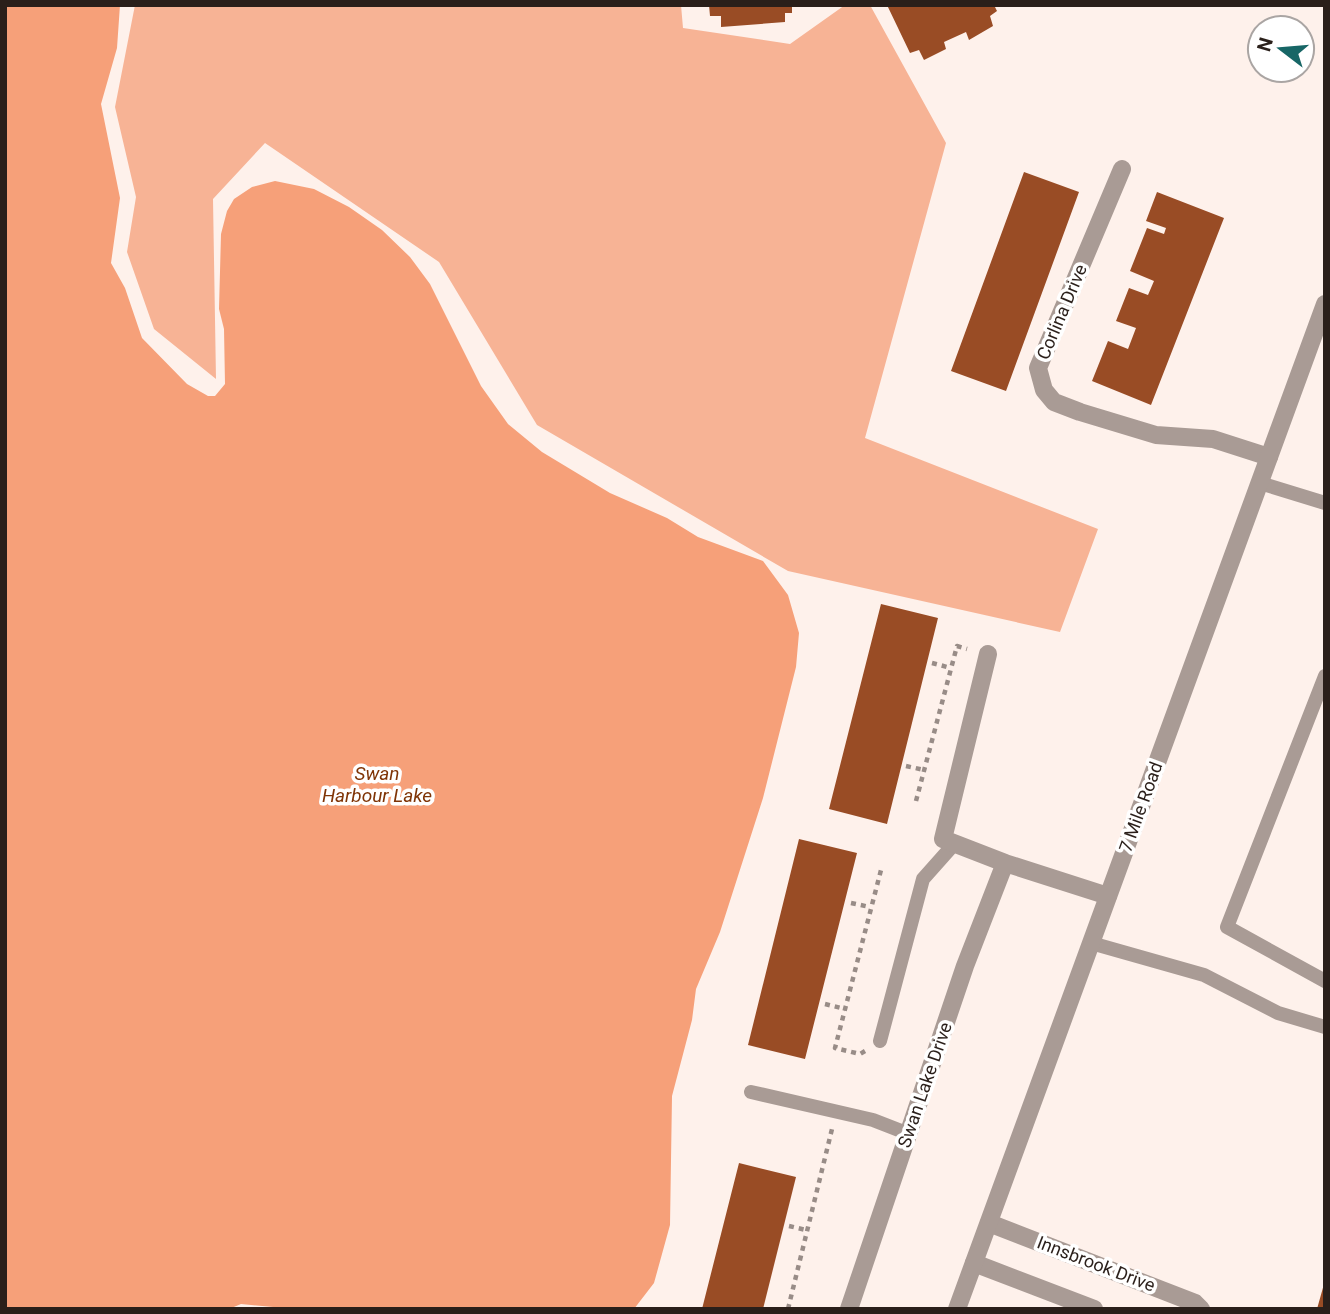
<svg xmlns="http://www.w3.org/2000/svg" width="1330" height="1314" viewBox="0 0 1330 1314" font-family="Roboto,sans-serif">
	<rect width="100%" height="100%" fill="#fef1eb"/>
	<path fill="#f7b395" d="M135,5H681L683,28L790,44L845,5H870L946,143L865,438L1098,529L1060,632L788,571L537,425L439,262L265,143L213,199L216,379L154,329L127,252L136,197L115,107Z"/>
	<path fill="#f6a079" d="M5,5H120L117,48L101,104L120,198L111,263L125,288L142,338L187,384L208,396H215L225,384L224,329L219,309L221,234L227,211L234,199L252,187L275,181L314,189L349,207L382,230L410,257L430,284L481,386L508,424L542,452L610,493L667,518L698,537L763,561L788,595L799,633L796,667L763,798L720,932L696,989L692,1020L672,1096L670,1225L654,1283L634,1309H295L241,1304L229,1309H5Z"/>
	<path fill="#994c25" d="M709,5H792V13H785V22L721,27V16H710Z
		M887,5H994L997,11L990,16L993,26L969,40L966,32L944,42L946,49L924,60L919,50L910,53Z
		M1024,172L1079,192L1006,391L951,371Z
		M1157,192L1224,218L1151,405L1092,381L1108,341L1128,349L1136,328L1116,321L1129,288L1148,295L1154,281L1130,271L1147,228L1164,234L1166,228L1146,221Z
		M881,604L938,618L887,824L829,809Z
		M799,839L857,853L805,1059L748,1045Z
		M739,1163L796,1177L763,1309H702Z
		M1324,1284L1325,1309H1317Z"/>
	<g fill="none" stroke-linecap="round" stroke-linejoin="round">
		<path stroke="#988c87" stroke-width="4.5" stroke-dasharray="5 5" stroke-linecap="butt" d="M932,663L951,668
			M906,766L924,770
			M916,801L957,646L967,649
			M851,903L870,907
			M825,1004L845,1009
			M865,1051L860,1054L835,1048L881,870
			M789,1226L806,1230
			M788,1309L832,1129"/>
		<path stroke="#a99b95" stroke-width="14" d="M1260,483L1325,503
			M1325,676L1227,927L1325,981
			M1091,943L1204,975L1278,1013L1325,1027
			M880,1041L923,879L955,843
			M751,1092L873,1120L909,1134"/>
		<path stroke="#a99b95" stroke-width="18" d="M1122,169L1038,368L1044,390L1054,402L1080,412L1156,435L1213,439L1269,457
			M988,654L943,839L1005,863
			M989,1223L1195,1303L1201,1309
			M974,1263L1094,1309
			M849,1309L965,966L1005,863L1108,896"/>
		<path stroke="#a99b95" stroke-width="18" d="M957,1309L1325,304"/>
	</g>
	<g text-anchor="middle" stroke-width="7" stroke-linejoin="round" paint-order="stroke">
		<g font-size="18" fill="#2a1f1a" stroke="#fff">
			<text transform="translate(1062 312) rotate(-67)" y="6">Corlina Drive</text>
			<text transform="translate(1141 807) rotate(-70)" y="6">7 Mile Road</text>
			<text transform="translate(925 1085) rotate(-71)" y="6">Swan Lake Drive</text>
			<text transform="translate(1096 1264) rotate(21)" y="6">Innsbrook Drive</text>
		</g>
		<g font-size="19" font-style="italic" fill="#7f3406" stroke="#fff">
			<text x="377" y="780">Swan<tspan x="377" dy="22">Harbour Lake</tspan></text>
		</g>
	</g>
	<rect width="1330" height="1314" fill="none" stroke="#2a1f1a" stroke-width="14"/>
	<g transform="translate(1281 49) rotate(286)"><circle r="33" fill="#ffffff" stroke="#aaa5a3" stroke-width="2"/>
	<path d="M0-5L12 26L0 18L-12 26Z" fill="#176666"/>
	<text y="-10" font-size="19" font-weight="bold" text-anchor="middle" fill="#2a1f1a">N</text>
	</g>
</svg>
